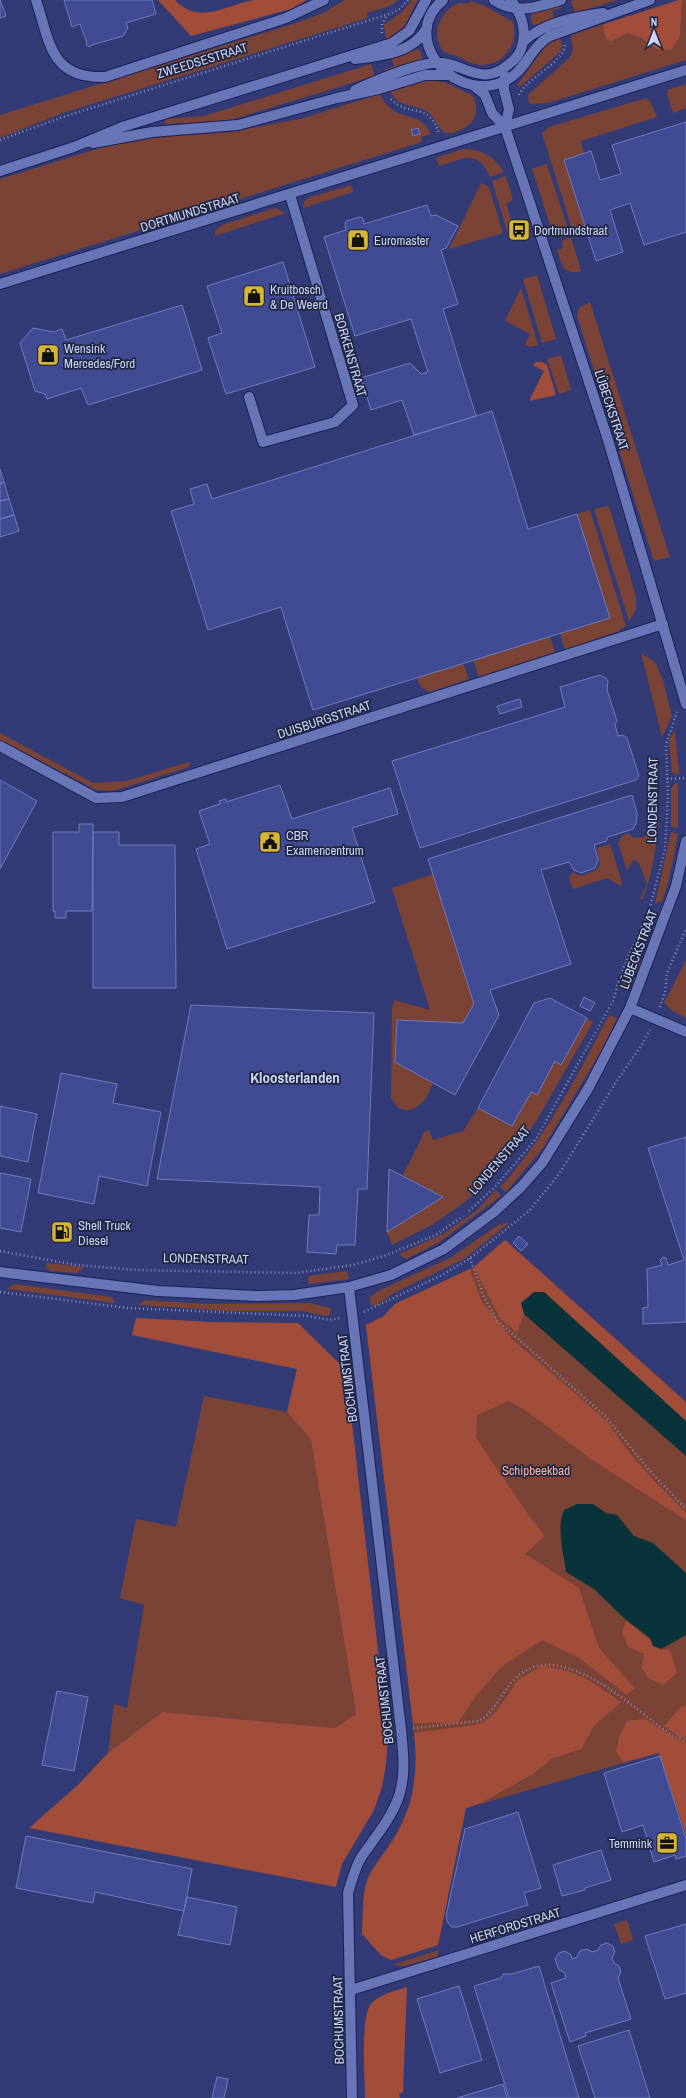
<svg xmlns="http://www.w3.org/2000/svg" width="686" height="2098" viewBox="0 0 686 2098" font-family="'Archivo Narrow',sans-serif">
	<rect width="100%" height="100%" fill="#323b76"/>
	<path fill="#7a4336" d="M345,0H398L390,6L367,13L368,18L63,113L0,138V115L299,22L323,13Z
		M412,0H418C407,18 408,31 386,40L384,25L402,12Z
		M575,0H618L575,13L571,1Z
		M682,0H686V60L548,103L529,104L528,95L570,57L573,49L571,35L604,24V33L612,41L628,33L643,39L656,49L680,37Z
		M470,1L483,5L513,22C519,42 505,65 482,65C473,65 467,61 459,57C455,55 449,55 445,52C437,47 436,32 439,24C443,13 450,6 462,2V4L470,3Z
		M561,4L562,7L552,11L554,20L535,25L532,24L531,14Z
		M560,38L562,46L560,52L521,86H518V84L546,45Z
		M419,49L423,60L384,73V70L394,66L391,58Z
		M371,64L375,76L227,121L166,124L164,123L166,119L204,116Z
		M426,80L444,82L472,95C481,111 475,125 458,131C454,132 450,134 446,133C438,130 435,117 428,112C414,103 397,109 390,90Z
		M686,84V108L673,113L667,94L668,90Z
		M380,94C395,126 419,107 431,134L421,137L422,142L0,274V179L116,143L143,138L231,132L304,118Z
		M646,98L650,101L657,117L581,141L584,154L564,160L585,228L573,232L542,133L549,127Z
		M463,149C483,150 493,155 504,172L490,177C478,148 463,159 439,166L436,158Z
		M547,164L570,235L560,238L558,230L552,231L532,169Z
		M506,176L513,200L506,203L512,222L520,224L523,236L510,241L492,181Z
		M481,183L489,187L503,233L449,249Z
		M351,185L353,192L303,208L304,202L308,198Z
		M275,208L286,213L215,236V231L222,225Z
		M571,237L581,271C563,276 562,265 557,250L563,248L562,241Z
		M537,275L556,339L542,343L523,279Z
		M521,288L538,345L530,347L525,345L530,334L505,321Z
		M590,302L670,557L654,561L577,316L579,308Z
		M561,355L571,390L559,394L547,359Z
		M609,506L636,596V610L629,621L594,509Z
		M590,510L626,626L619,631L565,650L560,633L609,618L577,514Z
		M550,636L555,652L479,677L473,660Z
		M641,653L655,662L663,680L668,701L672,716L662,737Z
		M463,663L469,679L430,692L422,688L416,678Z
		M675,730L679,774L672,773L669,740Z
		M0,733L93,783L127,781L185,763L190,762L189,767L113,791L96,790L0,740Z
		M678,783V828L671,827V789L674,784Z
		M651,822H659C656,849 652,874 643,899H640L647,884L639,863L634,860L627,870L618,843L622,836L629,833L633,838L645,837Z
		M671,832L678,834L668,883L662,901L655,904Z
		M610,844L622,882L621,886L607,878L573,889L569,877L573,872L580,876L595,871L600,865L597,848Z
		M433,874L474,1004L463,1023L397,1020L395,1062L433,1083C430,1089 427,1099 422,1103C410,1114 397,1112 391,1097L392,1009L394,1000L430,1010L392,888Z
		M633,959L641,962L628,991L621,988Z
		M686,960V1018L673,1011L664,1003Z
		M609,1015L617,1018L604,1046L543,1148L506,1192L500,1187C547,1137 577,1076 609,1015Z
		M587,1018L593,1022L537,1120L509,1159L465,1202L432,1225L392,1245L387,1232L443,1197L403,1175L425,1131L429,1130L433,1140L463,1131L478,1108L512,1126L531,1092L537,1095L555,1061L562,1064Z
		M496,1190L501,1196L438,1243L406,1259L399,1254L443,1234L476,1211Z
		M510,1222L464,1259L394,1293L376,1306L371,1305L370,1297L380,1290L452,1257L498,1225Z
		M505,1240L686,1402V1835L659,1753L466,1808L438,1945L391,1960L381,1955L362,1934L365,1888L372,1871L397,1833L411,1803L417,1759L366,1325L384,1316L395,1304L474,1267Z
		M47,1263L84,1267L77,1273L51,1271L46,1269Z
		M347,1271L349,1279L309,1284L308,1276Z
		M14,1284L112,1297L115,1303L7,1289Z
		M145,1300L206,1304L310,1303L331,1308L330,1315L325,1316L302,1311H227L138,1305Z
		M204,1396L287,1412L311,1440L356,1715L335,1728L162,1712L108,1753L114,1704L127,1708L144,1605L120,1598L136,1519L176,1527Z
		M627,1920L633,1940L621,1944L614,1924Z
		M439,1950L437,1957L405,1966L392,1965Z"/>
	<path fill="#a24d39" d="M158,0H175C200,26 225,5 254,0C270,0 290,0 307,0L291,9L191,36Z
		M679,0H682L680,37L671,50L656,49L643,39L628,33L612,41L607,40L604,33V24Z
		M536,362H542L547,365L556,395L529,401L544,371L533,365Z
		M505,1240L686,1402V1421L544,1292L524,1314L517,1333L500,1318L474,1267Z
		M470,1269L481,1300L513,1340L607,1421C628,1456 658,1484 686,1513V1520L592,1460L525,1410L508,1401L477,1415L476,1438L530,1517L545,1536L525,1554L579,1588L599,1648L635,1688L627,1695L579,1658L542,1640L501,1667L476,1696L458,1723H413L366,1325L384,1316L395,1304Z
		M136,1318L212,1322L298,1323L346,1370L388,1738L386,1764L382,1787L374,1810L342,1864L336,1887L29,1828L79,1784L108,1753L162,1712L335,1728L356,1714L311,1440L287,1412L297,1369L132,1335Z
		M626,1620L661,1649L670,1650L677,1673L663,1685L648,1678L642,1668L644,1654L628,1647L622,1633Z
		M541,1666C578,1670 591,1681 621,1702L594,1726L581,1749L551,1759L533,1774L481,1803L466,1808L438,1945L391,1960L381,1955L362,1934C363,1919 362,1903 365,1888C369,1867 388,1852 397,1833C415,1802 418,1768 414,1733L474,1725L484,1722L496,1712L518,1680Z
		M686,1705V1737L680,1738L664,1726L681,1707Z
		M645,1719L678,1740L686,1741V1835L659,1753L624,1762L616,1752L619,1737L627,1721Z
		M407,1987L403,2092L399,2094L400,2098H365C365,2079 360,2016 371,2004C379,1994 395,1991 407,1987Z"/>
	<path fill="#08333b" d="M534,1292H544L686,1421V1456L524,1314L521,1303Z
		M577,1504H593L606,1513L617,1515L634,1536L653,1543L686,1573V1635L661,1649L653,1646L650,1638L626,1620L594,1589L566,1572C564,1555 556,1526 564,1510Z"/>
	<path fill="#404b93" stroke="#6f7cbd" d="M0,0L6,16L0,18Z
		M64,0H152L156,14L126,23L128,28L123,36L92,45L90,47L86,45L87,43L80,24L72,27Z
		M686,122V232L644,245L630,203L610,210L623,252L596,261L564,160L591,151L600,180L621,174L612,145Z
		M418,128L420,134L413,136L411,130Z
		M427,205L431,216L436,215L458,226L446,248L441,250L458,304L443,309L476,416L414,435L402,400L371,410L361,378L410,363L421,374L428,372L411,319L355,336L324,237L346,230L345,224L346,221L360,217L363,218L364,224Z
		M283,262L315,367L226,394L208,338L222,333L207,286Z
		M182,305L202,370L88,405L81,388L47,399L45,394L35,391L20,343L33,328L54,332L62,329L66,340Z
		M492,411L528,529L577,514L610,618L313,710L281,607L208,630L171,511L194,504L190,489L207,484L212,499Z
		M0,469L4,482L0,484Z
		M4,482L9,499L0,501V484Z
		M9,499L14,515L0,519V501Z
		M14,515L19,531L0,537V519Z
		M600,675L606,678L608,682L607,690L617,721L615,724L618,736L623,735L627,738L639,776L636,780L420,848L392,761L565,707L560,687Z
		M520,699L522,707L500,714L497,706Z
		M0,780L37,801L0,869Z
		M280,785L292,819L390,788L398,814L352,828L375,902L227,949L196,849L210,844L199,811L220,804L219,801L226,799V802Z
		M632,795L637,813L636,824L633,829L608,837L606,841L594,845L598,860L595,868L581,873L574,870L569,862L541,870L571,964L490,990L499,1015L455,1095L395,1062L397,1020L463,1023L474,1004L428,859Z
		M79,824H93L92,911H66V918H55V911H53V832H79Z
		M93,832H119V845H175L176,988H93Z
		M584,997L595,1003L590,1011L580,1006Z
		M550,998L587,1018L561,1065L555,1061L537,1095L531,1092L512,1126L478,1108L534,1003Z
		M191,1005L374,1013L367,1189H358L355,1245H337L336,1254L307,1252L309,1215H319L320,1187L157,1179Z
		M61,1073L117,1084L113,1103L161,1112L147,1186L99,1176L94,1204L38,1193Z
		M0,1106L37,1114L28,1162L0,1156Z
		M686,1137V1322L643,1324V1308L648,1307L647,1269L662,1265L660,1260L663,1257L666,1258L668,1265L684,1260L648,1148Z
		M389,1169L443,1197L387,1232Z
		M0,1173L31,1179L21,1232L0,1228Z
		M519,1236L528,1244L521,1251L513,1243Z
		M57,1691L88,1697L74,1771L42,1765Z
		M660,1756L686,1839V1856L676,1859L675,1855L654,1862L643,1825L622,1832L604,1773Z
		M518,1812L541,1888L524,1893L528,1905L457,1927H452L448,1923L446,1916L465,1829Z
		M26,1836L192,1869L184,1911L95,1892L93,1903L16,1888Z
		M601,1850L611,1880L585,1888V1890L562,1896L553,1865Z
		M187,1897L237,1907L230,1945L178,1935Z
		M686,1924V1994V1993L665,1999L645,1936Z
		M607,1943L613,1946L615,1952L612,1958L614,1963L619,1966L621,1972L618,1978L631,2019L585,2033L586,2036L570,2042L551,1983L566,1978L565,1973L559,1970L555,1959L559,1953L565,1951L571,1955L572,1959L577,1957L580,1951L587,1949L592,1952L598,1950L601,1945Z
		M539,1966L579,2098H509L474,1986L501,1978L503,1974H512Z
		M459,1986L482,2060L440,2073L417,1999Z
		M629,2030L650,2098H595L578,2046Z
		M217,2077L228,2079L224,2098H212Z
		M503,2084L507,2098H457Z"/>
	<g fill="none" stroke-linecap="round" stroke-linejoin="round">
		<g stroke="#1b2058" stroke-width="12">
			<path id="minor" d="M36,0C50,42 50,79 105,77L286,18L324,0
				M443,0C400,35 448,98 497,84C527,75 527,49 550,36L650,0
				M494,0C516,15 537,7 561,0
				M523,42C544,22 575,17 603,13
				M355,59C382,56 413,53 427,28
				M473,85L485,95L492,113L505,127L608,440L686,704
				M355,90C377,80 409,66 433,63C460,59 480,89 508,65C515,60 520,54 522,46C527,28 521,14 511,0
				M505,127L509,109L504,90L505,76
				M93,143L152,132L238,125L337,98L379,89L425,75H449
				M0,171L74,147L122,127L392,43L409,31L426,0
				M0,284L686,70
				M249,397L263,442L335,422L353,405L290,195
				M0,746L96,798L122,797L663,624
				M630,1008L686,1032
				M0,1272L158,1291L257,1296L294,1295L349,1287L391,1275L444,1249L494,1212L521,1187L542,1163L589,1087L630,1008L676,886L686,841
				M349,1287L401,1729C403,1751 406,1774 399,1796C391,1819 376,1836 362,1856C355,1867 352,1880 348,1893L352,2098
				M351,1990L686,1885"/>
		</g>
		<path stroke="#858ebd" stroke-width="2.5" stroke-dasharray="1 3" stroke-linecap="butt" d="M382,33V24L387,16
			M519,95C527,78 564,62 565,45
			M391,99C408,118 429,100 439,134
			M0,140L63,117L389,14L400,9L408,0
			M667,779L686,778
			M660,1007L665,992L667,973L686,929
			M469,1211L496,1186L536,1139L613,1001L621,973L649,911L665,849L668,797L666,744L677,712
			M0,1251L76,1265L138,1270L296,1273L353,1265L384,1256L436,1235L463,1216
			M470,1258L484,1297L497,1320L605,1416L649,1470L686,1509
			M0,1292L128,1308L308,1316L330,1320L340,1318
			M364,1312L444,1274L470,1258L529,1211L559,1174L618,1079L641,1046L650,1030
			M413,1728L479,1721C498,1709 503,1688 519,1675C564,1638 637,1712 674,1737L686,1740"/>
		<use href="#minor" stroke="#6875b6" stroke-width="10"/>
	</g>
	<defs>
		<g id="bus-square" transform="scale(1.15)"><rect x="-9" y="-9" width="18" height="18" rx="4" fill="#d5b534" stroke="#212641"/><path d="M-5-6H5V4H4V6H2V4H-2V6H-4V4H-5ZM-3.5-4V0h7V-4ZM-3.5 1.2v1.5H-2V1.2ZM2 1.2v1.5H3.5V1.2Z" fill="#111"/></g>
		<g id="shop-square" transform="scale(1.15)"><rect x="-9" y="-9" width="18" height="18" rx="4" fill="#d5b534" stroke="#212641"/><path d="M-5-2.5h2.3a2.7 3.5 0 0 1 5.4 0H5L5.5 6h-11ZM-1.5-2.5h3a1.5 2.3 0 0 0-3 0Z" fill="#111"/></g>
		<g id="civic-square" transform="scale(1.15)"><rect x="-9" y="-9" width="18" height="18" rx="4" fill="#d5b534" stroke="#212641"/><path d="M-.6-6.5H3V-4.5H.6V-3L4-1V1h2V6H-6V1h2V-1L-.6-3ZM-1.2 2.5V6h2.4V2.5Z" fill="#111"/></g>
		<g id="fuel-square" transform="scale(1.15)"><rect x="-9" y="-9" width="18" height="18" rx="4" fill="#d5b534" stroke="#212641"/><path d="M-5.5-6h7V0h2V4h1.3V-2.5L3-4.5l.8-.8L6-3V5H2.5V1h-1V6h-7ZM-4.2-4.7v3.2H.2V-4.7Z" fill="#111"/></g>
		<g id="office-square" transform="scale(1.15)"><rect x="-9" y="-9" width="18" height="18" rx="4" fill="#d5b534" stroke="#212641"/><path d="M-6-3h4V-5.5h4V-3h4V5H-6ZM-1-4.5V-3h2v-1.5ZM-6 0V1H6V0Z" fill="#111"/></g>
	</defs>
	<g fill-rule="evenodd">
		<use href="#bus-square" x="519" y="230"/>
		<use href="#shop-square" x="358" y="240"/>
		<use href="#shop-square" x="254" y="296"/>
		<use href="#shop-square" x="48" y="355"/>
		<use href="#civic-square" x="270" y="842"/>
		<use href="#fuel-square" x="62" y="1232"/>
		<use href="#office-square" x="667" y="1843"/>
	</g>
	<g text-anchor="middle" stroke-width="3.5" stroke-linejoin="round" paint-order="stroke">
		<g font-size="13" fill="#ccd5f9" stroke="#212641">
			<text transform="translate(202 60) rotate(-17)" y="5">ZWEEDSESTRAAT</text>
			<text transform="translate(190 212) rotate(-17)" y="5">DORTMUNDSTRAAT</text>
			<text transform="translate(351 355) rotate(74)" y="5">BORKENSTRAAT</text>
			<text transform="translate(612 410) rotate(72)" y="5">LÜBECKSTRAAT</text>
			<text transform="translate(324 719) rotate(-18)" y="5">DUISBURGSTRAAT</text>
			<text transform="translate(652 800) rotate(-89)" y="5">LONDENSTRAAT</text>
			<text transform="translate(638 949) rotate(-69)" y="5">LÜBECKSTRAAT</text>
			<text transform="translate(499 1160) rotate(-49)" y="5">LONDENSTRAAT</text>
			<text transform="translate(206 1258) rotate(1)" y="5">LONDENSTRAAT</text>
			<text transform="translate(347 1378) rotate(-97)" y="5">BOCHUMSTRAAT</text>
			<text transform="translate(384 1700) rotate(-96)" y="5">BOCHUMSTRAAT</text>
			<text transform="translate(515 1925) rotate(-17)" y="5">HERFORDSTRAAT</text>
			<text transform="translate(338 2020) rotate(-91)" y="5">BOCHUMSTRAAT</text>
		</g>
		<g font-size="13" fill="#ccd5f9" stroke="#212641" text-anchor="start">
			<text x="534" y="235">Dortmundstraat</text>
			<text x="374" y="245">Euromaster</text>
			<text x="270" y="294">Kruitbosch<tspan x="270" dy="15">&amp; De Weerd</tspan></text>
			<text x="64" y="353">Wensink<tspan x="64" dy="15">Mercedes/Ford</tspan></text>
			<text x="286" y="840">CBR<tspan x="286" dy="15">Examencentrum</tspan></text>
			<text x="78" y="1230">Shell Truck<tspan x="78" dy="15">Diesel</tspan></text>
			<text x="652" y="1848" text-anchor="end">Temmink</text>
		</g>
		<g font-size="13" fill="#f9b19f" stroke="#212641">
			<text x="536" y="1475">Schipbeekbad</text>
		</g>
		<g font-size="15" font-weight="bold" fill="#ccd5f9" stroke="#212641">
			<text x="295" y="1083">Kloosterlanden</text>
		</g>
	</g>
	<g transform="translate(654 32)" stroke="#212641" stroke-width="3" paint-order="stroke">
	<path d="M0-3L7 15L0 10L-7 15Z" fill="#ccd5f9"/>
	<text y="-6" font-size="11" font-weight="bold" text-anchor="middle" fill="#ccd5f9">N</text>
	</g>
</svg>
